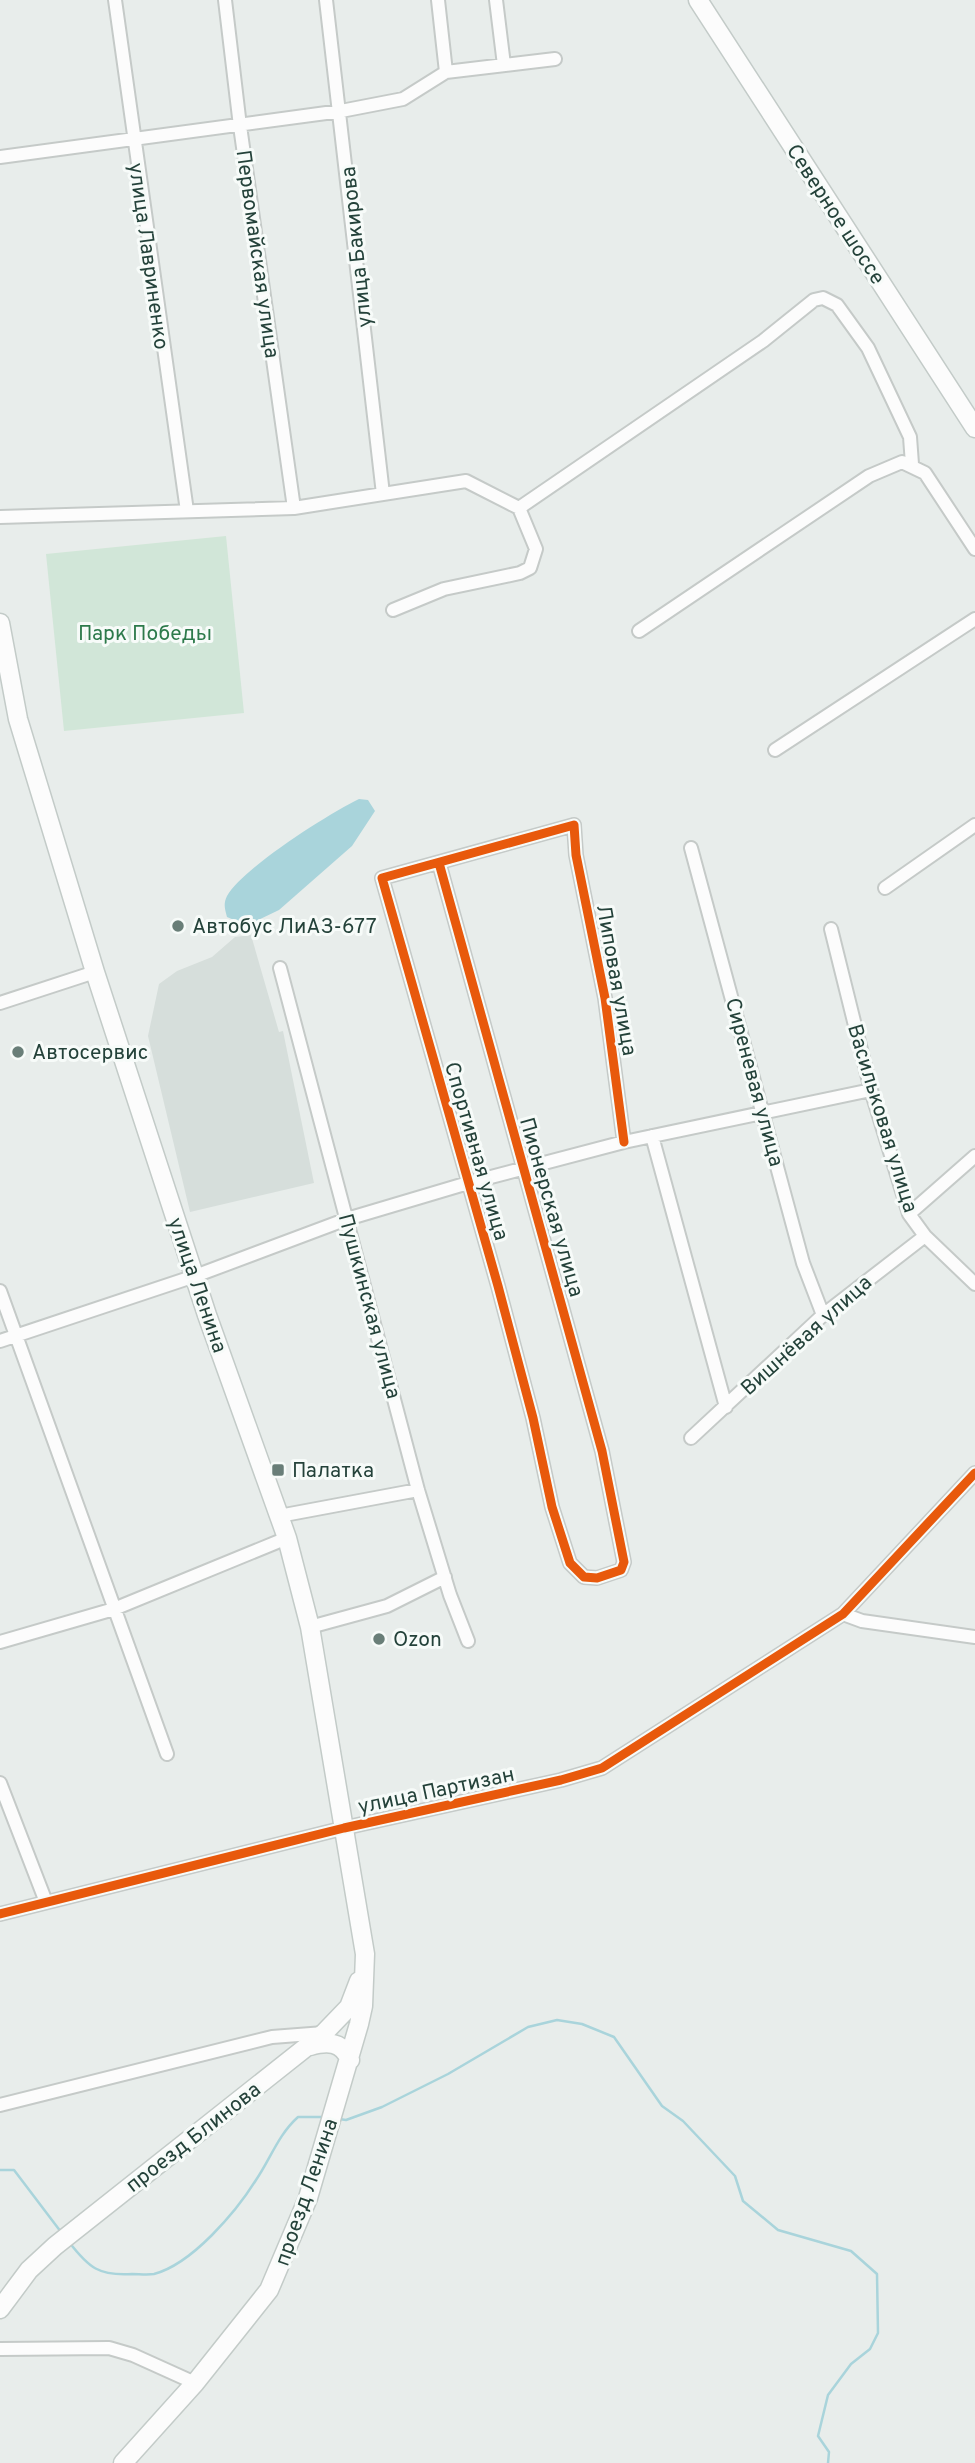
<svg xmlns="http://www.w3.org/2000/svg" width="975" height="2463" viewBox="0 0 975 2463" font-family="Overpass,sans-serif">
	<rect width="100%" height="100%" fill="#e8edeb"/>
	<path fill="#d6dedb" d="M251,935L279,1032L283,1031L314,1183L190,1212L148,1036L159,984L177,971L212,957L235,937Z"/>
	<path fill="#d1e6d8" d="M226,536L244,713L64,731L46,554Z"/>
	<path fill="#a9d4db" d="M359,799L368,800L375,811L352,846L279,910L252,923H241L227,917C225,909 223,904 227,896C243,868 328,814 359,799Z"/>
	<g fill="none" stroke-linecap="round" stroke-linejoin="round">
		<path stroke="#a9d4db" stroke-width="2.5" d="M339,2119L346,2120L382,2107L448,2074L528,2027L557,2020L582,2024L614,2037L662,2106L683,2121L735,2176L743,2201L778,2230L851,2251L877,2274L878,2333L870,2349L851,2364L828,2395L818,2436L829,2452L828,2463
			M0,2170H14L61,2232
			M69,2242C89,2268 99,2276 132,2274C139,2274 147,2275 154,2274C192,2264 236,2212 256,2180C271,2158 278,2135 298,2117H326"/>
		<g stroke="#c5cac8" stroke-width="16">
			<path id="minor" d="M115,0L187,511
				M225,0L240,126L294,508
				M326,0L383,494
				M438,0L446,72
				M496,0L504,65
				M0,157L341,111L403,99L446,72L555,59
				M0,517L294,508L466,481L519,508L763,341L814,300L823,298L837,305L868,348L910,437L912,464
				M393,610L444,589L520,573L530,568L536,549L519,508
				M639,631L869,476L902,462L925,473L975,549
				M775,750L975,619
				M691,848L803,1263L823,1315
				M439,863L602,1451L624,1562L621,1570L597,1578L584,1577L570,1563L552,1507L533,1418L498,1286L382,878L574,825L576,855L605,998L624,1142
				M885,888L975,825
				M831,929L871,1090L909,1214L925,1236L975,1284
				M280,968L418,1490L450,1595L468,1641
				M0,1003L95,972
				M652,1136L726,1407
				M909,1214L975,1156
				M0,1291L167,1754
				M0,1341L195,1276L347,1219L468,1183L624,1142L871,1090
				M691,1438L823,1315L925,1236
				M279,1516L418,1490
				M843,1614L862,1621L975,1637
				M310,1627L387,1606L445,1577
				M0,1642L114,1609L287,1538
				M0,1783L46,1902
				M0,1914L344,1828L561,1780L602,1768L843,1614L975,1473
				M0,2105L272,2037L324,2033
				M0,2349L109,2348L133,2355L195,2383"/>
		</g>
		<g stroke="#c3cbc8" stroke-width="21">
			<path id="secondary" d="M698,0L975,428
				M0,623L18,719L95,972L207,1315L287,1538L310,1627L365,1954L363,2006L359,2024L308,2198L269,2290L195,2383L123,2463
				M310,2046C327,2041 342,2041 350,2060
				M0,2309L29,2270L55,2246L324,2033L349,2007L359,1981"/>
		</g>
		<use href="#minor" stroke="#fcfcfc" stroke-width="12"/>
		<use href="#secondary" stroke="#fcfcfc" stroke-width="18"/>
		<g stroke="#f7fbf9" stroke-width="13">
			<path id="cycleway" d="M439,863L602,1451L624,1562L621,1570L597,1578L584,1577L570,1563L552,1507L533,1418L498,1286L382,878L574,825L576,855L605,998L624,1142
				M0,1914L344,1828L561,1780L602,1768L843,1614L975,1473"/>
		</g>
		<use href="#cycleway" stroke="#e8590c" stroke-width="9"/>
	</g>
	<g fill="#697e78" stroke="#f7fbf9" stroke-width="2.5">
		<circle cx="178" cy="926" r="7"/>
		<circle cx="18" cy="1052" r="7"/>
		<rect x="271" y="1463" width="14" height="14" rx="3.5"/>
		<circle cx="379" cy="1639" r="7"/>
	</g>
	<g text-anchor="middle" stroke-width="6" stroke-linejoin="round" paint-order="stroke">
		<g font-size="21" fill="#24423a" stroke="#f7fbf9">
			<text transform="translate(836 214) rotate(57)" y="7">Северное шоссе</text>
			<text transform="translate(356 247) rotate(-96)" y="7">улица Бакирова</text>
			<text transform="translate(258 254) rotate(82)" y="7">Первомайская улица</text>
			<text transform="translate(149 256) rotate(82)" y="7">улица Лавриненко</text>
			<text transform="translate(617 980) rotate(80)" y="7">Липовая улица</text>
			<text transform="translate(755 1082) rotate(75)" y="7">Сиреневая улица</text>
			<text transform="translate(883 1118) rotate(73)" y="7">Васильковая улица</text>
			<text transform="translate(477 1151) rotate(74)" y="7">Спортивная улица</text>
			<text transform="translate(552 1207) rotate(74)" y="7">Пионерская улица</text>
			<text transform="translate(198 1285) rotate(71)" y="7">улица Ленина</text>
			<text transform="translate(370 1306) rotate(75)" y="7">Пушкинская улица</text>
			<text transform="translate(806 1335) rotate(-42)" y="7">Вишнёвая улица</text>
			<text transform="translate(436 1790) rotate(-12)" y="7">улица Партизан</text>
			<text transform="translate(193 2137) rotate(-38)" y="7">проезд Блинова</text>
			<text transform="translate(306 2192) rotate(-71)" y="7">проезд Ленина</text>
		</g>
		<g font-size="21" fill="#2d7a4b" stroke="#f7fbf9">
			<text x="145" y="640">Парк Победы</text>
		</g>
		<g font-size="21" fill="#24423a" stroke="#f7fbf9" text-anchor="start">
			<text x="192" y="933">Автобус ЛиАЗ-677</text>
			<text x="32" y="1059">Автосервис</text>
			<text x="292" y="1477">Палатка</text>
			<text x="393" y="1646">Ozon</text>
		</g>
	</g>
</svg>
